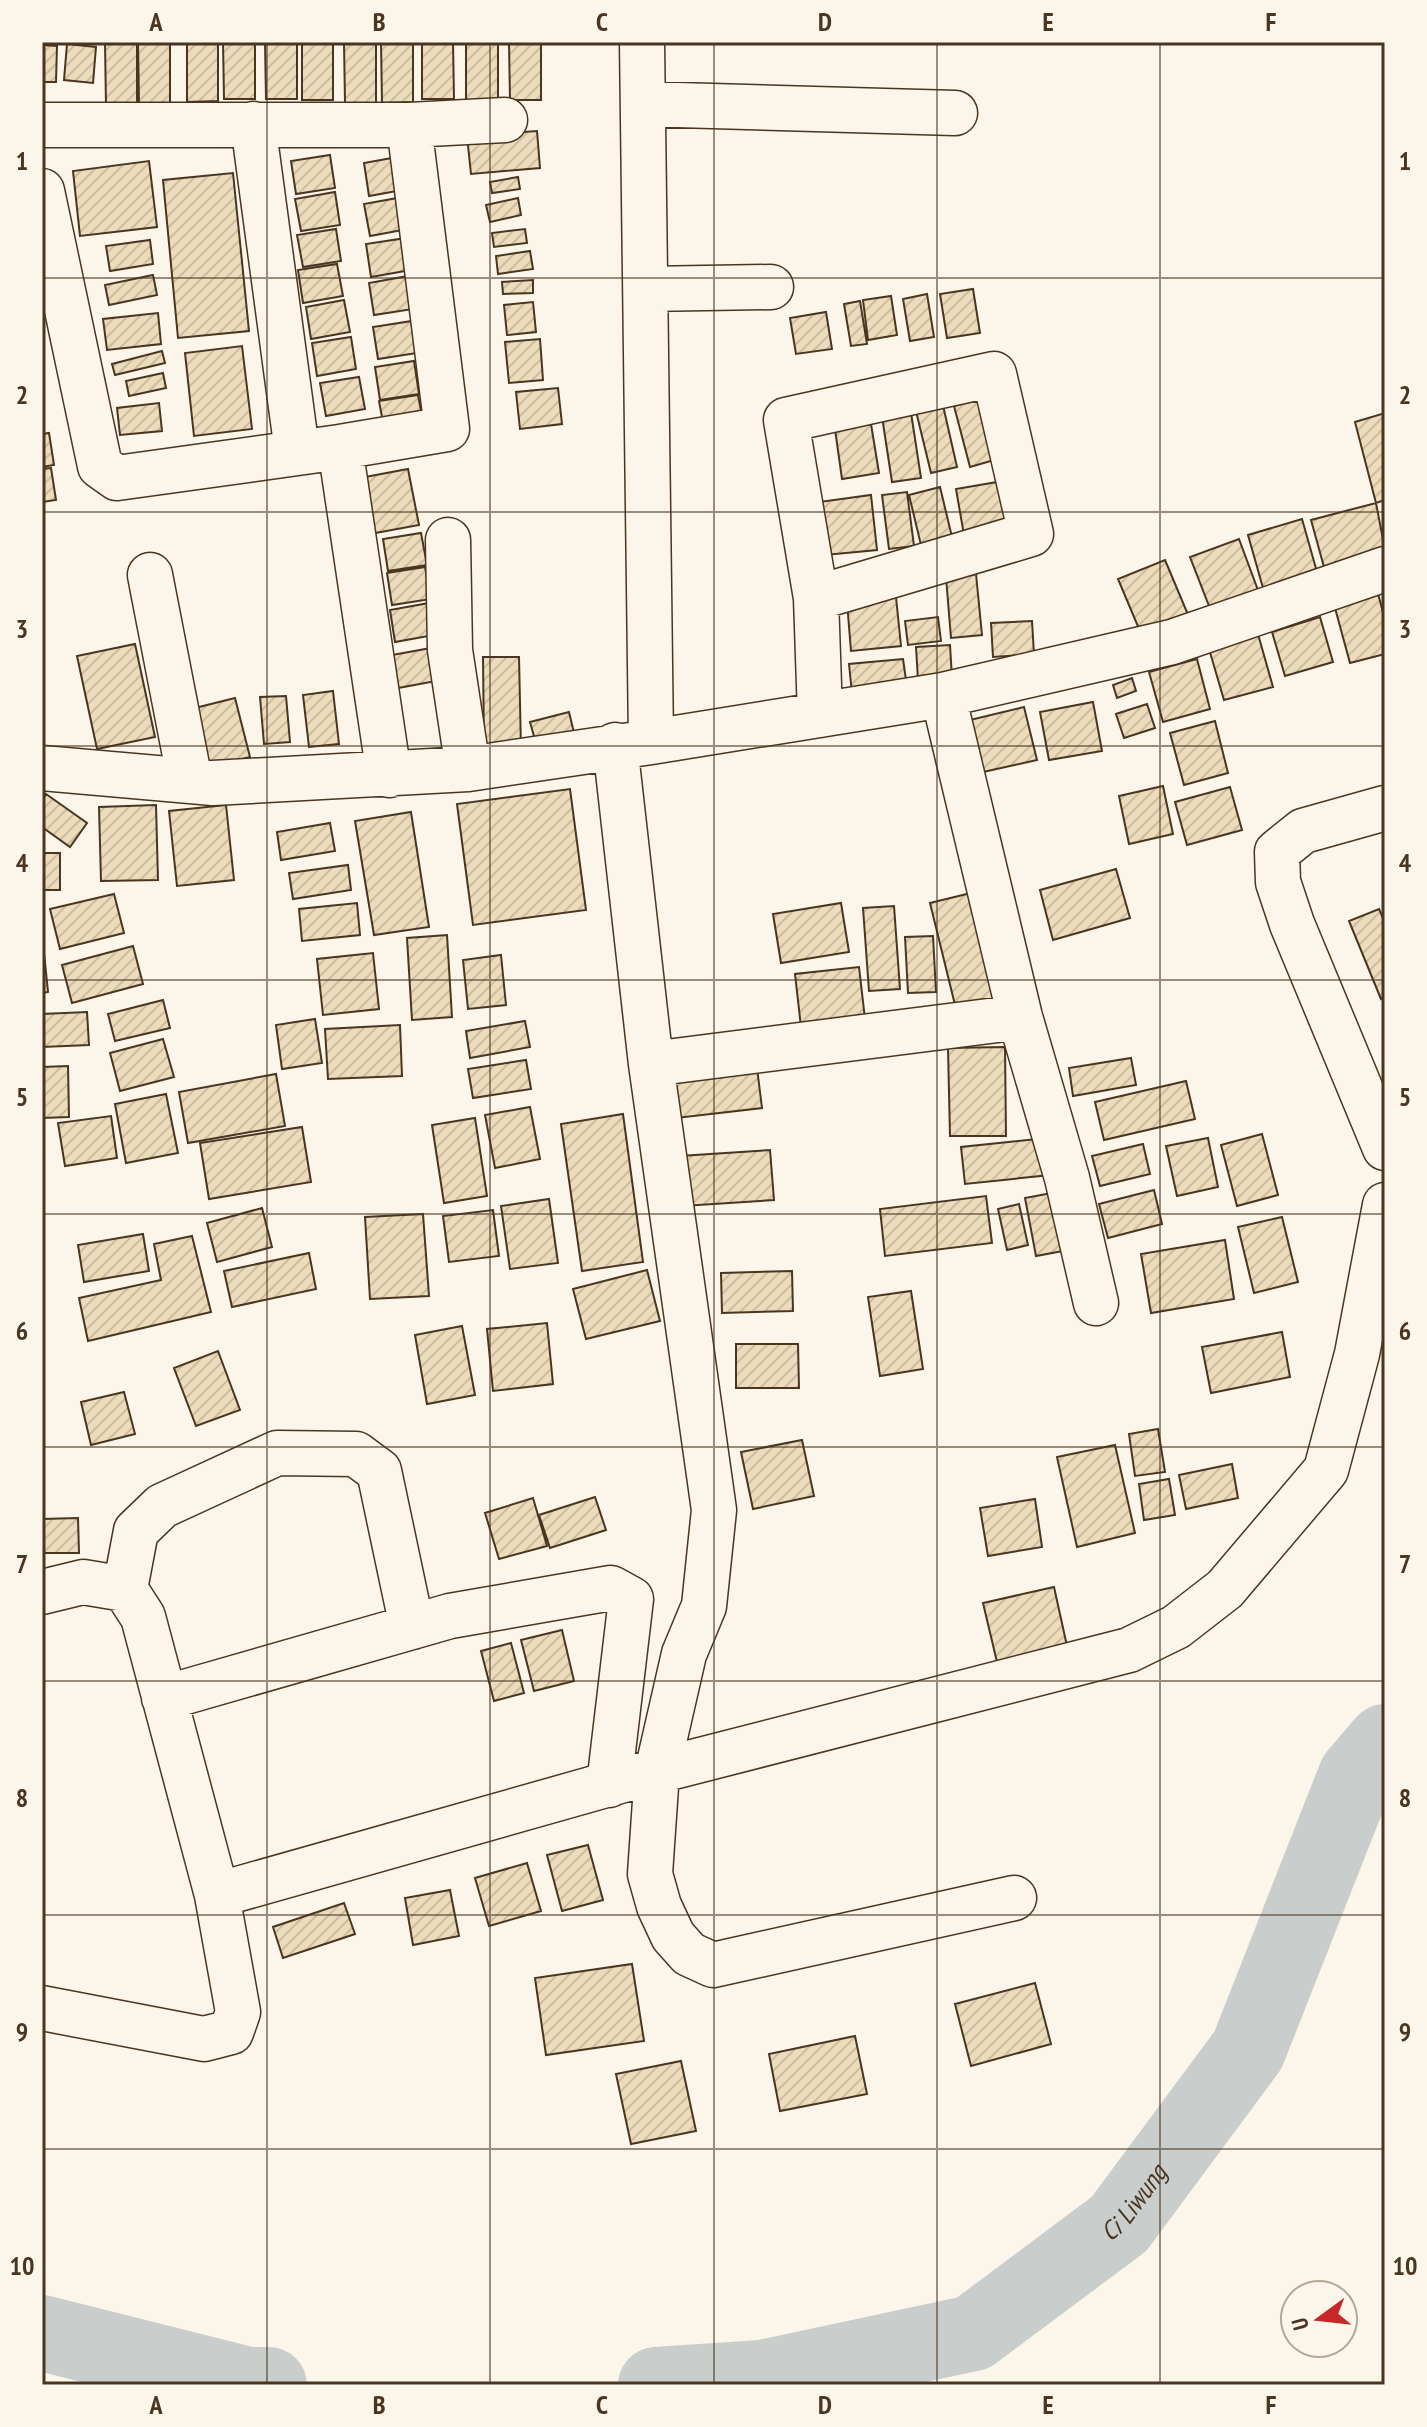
<svg xmlns="http://www.w3.org/2000/svg" width="1427" height="2427" viewBox="0 0 1427 2427" font-family="'PT Sans Narrow',sans-serif">
	<defs>
		<pattern id="building-hatch" width="6" height="6" patternUnits="userSpaceOnUse" patternTransform="scale(2)"><rect width="6" height="6" fill="#ecdcbc"/><path d="M-1 1l2-2M0 6l6-6M5 7l2-2" fill="none" stroke="#ccbda1"/></pattern>
	</defs>
	<rect width="100%" height="100%" fill="#fbf6e9"/>
	<g fill="none" stroke-linecap="round" stroke-linejoin="round">
		<g stroke="#c9cecd" stroke-width="76">
			<path d="M42,2333L248,2385H269"/>
			<path id="s1" d="M656,2385L762,2378L973,2333L1119,2224L1248,2050L1356,1776L1385,1742"/>
		</g>
	</g>
	<path fill="url(#building-hatch)" stroke="#4a3520" stroke-width="2" d="M105,42H137V106H106Z
		M138,42H170V103H139Z
		M187,42H218V101L187,102Z
		M223,42H255V99H224Z
		M265,42H297V99H266Z
		M302,42H333V100H302Z
		M344,42H376V103H345Z
		M381,42H413V102L382,103Z
		M422,42H453L454,99H422Z
		M466,42H498V100H466Z
		M509,42H541V100H510Z
		M67,44L96,47L93,83L64,80Z
		M42,45L57,46L56,82H42Z
		M537,131L540,168L471,174L467,136Z
		M330,155L335,188L296,194L291,161Z
		M403,156L408,189L369,196L364,163Z
		M149,161L157,227L80,236L73,171Z
		M233,173L249,331L178,338L163,180Z
		M518,177L520,189L492,193L490,182Z
		M335,192L340,225L301,231L295,199Z
		M403,197L408,229L370,236L364,204Z
		M518,198L521,215L490,222L486,205Z
		M336,229L341,261L303,267L297,235Z
		M525,229L527,243L494,247L492,233Z
		M406,238L411,270L371,277L366,244Z
		M150,240L153,264L110,271L106,246Z
		M530,251L533,269L498,274L496,256Z
		M337,264L343,296L303,303L298,270Z
		M153,275L157,295L109,305L105,285Z
		M408,276L413,309L374,315L369,283Z
		M533,280V293L503,294L502,282Z
		M973,289L980,333L947,338L940,294Z
		M927,294L934,337L910,341L903,299Z
		M891,296L897,335L868,340L863,300Z
		M344,300L350,332L311,339L306,307Z
		M860,301L867,344L851,346L844,304Z
		M533,302L536,332L507,335L504,305Z
		M826,312L832,349L796,354L790,318Z
		M158,313L161,344L107,350L103,319Z
		M412,321L417,353L378,359L373,327Z
		M351,337L356,369L317,376L312,343Z
		M540,339L543,380L509,383L505,342Z
		M242,346L252,429L194,436L185,353Z
		M162,351L165,363L115,375L112,364Z
		M414,361L419,394L380,400L375,367Z
		M163,373L166,388L129,396L126,381Z
		M359,377L365,409L326,416L320,383Z
		M558,388L562,424L520,429L516,392Z
		M418,395L424,427L385,433L379,401Z
		M992,396L1008,456L970,467L954,406Z
		M942,401L957,467L931,473L915,407Z
		M159,403L162,431L120,435L117,408Z
		M910,406L921,478L892,482L881,410Z
		M1385,413V500L1376,503L1355,422Z
		M871,424L879,473L842,479L835,429Z
		M49,433L54,465L42,467V434Z
		M51,468L56,500L42,502V469Z
		M408,469L419,525L359,536L349,480Z
		M1003,481L1011,527L964,535L956,489Z
		M940,487L952,537L921,545L909,495Z
		M907,492L914,546L889,549L882,495Z
		M871,495L877,550L825,555L819,502Z
		M1376,503L1385,550L1324,567L1311,520Z
		M1302,519L1317,572L1263,588L1248,535Z
		M421,533L427,565L388,571L383,539Z
		M1239,539L1259,593L1211,611L1190,557Z
		M1165,560L1189,617L1142,636L1118,579Z
		M425,567L431,599L392,605L387,573Z
		M976,574L982,635L951,638L946,577Z
		M1376,586L1385,620V654L1350,663L1332,597Z
		M896,597L901,646L851,651L847,602Z
		M429,603L434,635L395,642L390,610Z
		M938,617L941,641L908,645L905,621Z
		M1320,617L1333,662L1285,676L1272,632Z
		M1032,621L1034,654L993,657L991,623Z
		M1256,627L1273,687L1224,700L1207,642Z
		M135,644L155,737L97,749L77,656Z
		M950,645L952,678L918,680L916,647Z
		M431,648L436,681L398,688L392,655Z
		M483,657H519L521,749H484Z
		M903,659L907,687L852,694L849,664Z
		M1197,659L1210,709L1163,722L1149,672Z
		M1132,678L1136,691L1117,698L1113,685Z
		M333,691L339,744L309,747L303,695Z
		M286,696L290,742L264,744L260,697Z
		M235,698L250,757L210,767L195,708Z
		M1093,702L1102,751L1049,760L1040,712Z
		M1147,704L1155,728L1124,738L1116,714Z
		M1024,707L1037,760L983,772L970,720Z
		M569,712L575,737L537,747L530,722Z
		M1215,721L1228,773L1184,785L1170,733Z
		M1163,786L1173,834L1129,844L1119,796Z
		M1230,787L1242,830L1187,845L1175,802Z
		M570,789L586,910L473,925L457,804Z
		M46,794L87,823L70,847L42,827V801Z
		M156,805L158,880L101,881L99,807Z
		M226,805L234,880L177,886L169,811Z
		M411,812L429,927L374,935L355,821Z
		M330,823L335,851L281,860L277,832Z
		M42,853H60V890H42Z
		M348,865L351,890L293,899L289,873Z
		M1116,869L1130,918L1053,940L1040,890Z
		M975,892L1001,998L956,1009L930,903Z
		M114,894L124,933L60,949L50,909Z
		M357,903L360,935L302,941L299,909Z
		M841,903L849,952L781,963L773,914Z
		M894,906L900,989L869,991L863,908Z
		M1379,909L1385,923V997L1381,999L1349,921Z
		M42,933L48,992L42,993Z
		M447,935L452,1017L412,1020L407,938Z
		M933,936L936,992L908,993L905,937Z
		M133,946L143,984L72,1003L62,965Z
		M373,953L379,1009L323,1015L317,959Z
		M501,955L506,1005L468,1009L463,960Z
		M859,967L865,1019L801,1027L795,974Z
		M163,1000L170,1028L115,1041L108,1014Z
		M87,1012L89,1045L42,1047V1014Z
		M315,1019L322,1063L282,1069L276,1025Z
		M525,1021L530,1047L470,1058L466,1031Z
		M400,1025L402,1076L328,1079L325,1029Z
		M163,1039L174,1077L120,1091L110,1053Z
		M1005,1047L1006,1136H950L948,1048Z
		M1131,1058L1136,1085L1073,1096L1069,1068Z
		M526,1060L531,1089L473,1098L468,1069Z
		M756,1060L762,1108L668,1119L662,1072Z
		M68,1066L69,1117L42,1118V1067Z
		M276,1074L285,1126L188,1143L179,1092Z
		M1186,1081L1195,1119L1104,1140L1095,1102Z
		M166,1094L178,1153L126,1163L115,1104Z
		M530,1107L540,1159L495,1168L485,1115Z
		M623,1114L643,1262L582,1271L561,1124Z
		M111,1116L117,1158L65,1166L58,1123Z
		M475,1118L487,1196L444,1203L432,1125Z
		M302,1127L311,1182L209,1199L200,1143Z
		M1262,1134L1278,1195L1237,1206L1221,1145Z
		M1046,1138L1050,1175L965,1184L961,1147Z
		M1208,1138L1218,1187L1177,1196L1166,1146Z
		M1143,1144L1150,1174L1100,1186L1092,1156Z
		M770,1150L774,1200L683,1206L680,1156Z
		M1068,1190L1079,1248L1036,1256L1025,1198Z
		M1154,1190L1162,1224L1108,1238L1099,1204Z
		M986,1196L992,1243L885,1256L880,1209Z
		M549,1199L558,1263L510,1269L501,1206Z
		M1019,1204L1028,1245L1007,1250L998,1209Z
		M262,1208L272,1247L217,1262L207,1223Z
		M493,1210L499,1256L449,1262L443,1216Z
		M423,1214L429,1296L370,1299L365,1217Z
		M1282,1217L1298,1282L1254,1293L1238,1227Z
		M143,1234L149,1271L84,1282L78,1245Z
		M192,1236L211,1312L88,1341L79,1298L161,1280L154,1244Z
		M1225,1240L1234,1299L1151,1313L1141,1254Z
		M309,1253L316,1289L232,1307L224,1271Z
		M647,1270L660,1321L586,1339L573,1289Z
		M792,1271L793,1311L722,1313L721,1273Z
		M911,1291L923,1369L880,1376L868,1297Z
		M547,1323L553,1384L493,1391L487,1329Z
		M462,1326L475,1395L427,1404L415,1335Z
		M1282,1332L1290,1377L1211,1393L1202,1347Z
		M736,1344H798L799,1388H736Z
		M218,1351L240,1410L196,1426L174,1368Z
		M124,1392L135,1434L91,1445L81,1402Z
		M1158,1429L1165,1472L1135,1476L1129,1434Z
		M802,1440L814,1496L753,1509L741,1452Z
		M1115,1445L1135,1533L1077,1547L1057,1457Z
		M1232,1464L1238,1498L1186,1509L1179,1475Z
		M1169,1479L1175,1515L1144,1520L1139,1484Z
		M595,1497L606,1530L550,1548L539,1515Z
		M533,1498L547,1546L499,1559L485,1513Z
		M1035,1499L1042,1547L988,1556L980,1508Z
		M78,1518L79,1553H42V1519Z
		M1054,1587L1067,1646L997,1662L983,1603Z
		M562,1630L574,1681L534,1691L521,1640Z
		M511,1643L524,1693L494,1701L481,1651Z
		M588,1845L603,1900L562,1911L547,1855Z
		M527,1863L541,1911L489,1926L475,1878Z
		M450,1890L459,1936L413,1945L405,1898Z
		M344,1903L355,1934L283,1958L273,1927Z
		M632,1964L644,2041L546,2055L535,1978Z
		M1035,1983L1051,2044L971,2066L955,2004Z
		M855,2036L867,2094L780,2111L769,2054Z
		M681,2061L696,2131L631,2144L616,2074Z"/>
	<g fill="none" stroke-linecap="round" stroke-linejoin="round">
		<g stroke="#4a3520" stroke-width="47">
			<path id="minor" d="M642,42L651,742
				M643,104L955,113
				M253,124L297,451
				M42,125H409L505,120
				M42,191L100,466L117,478L340,447L389,775
				M646,289L771,287
				M340,447L447,429L409,125
				M448,540L450,650L468,769
				M150,575L190,781
				M816,598L786,420L994,374L1031,534L816,598L820,715
				M943,695L1020,1017L1067,1178L1096,1303
				M615,745L651,1064L714,1510L704,1606L684,1654L657,1772L650,1874L659,1906L673,1936L689,1954L713,1965L1014,1898
				M42,768L213,783L468,769L651,742L943,695L1172,642L1385,569
				M1385,808L1303,831L1277,852L1278,882L1292,924L1385,1148
				M651,1064L1020,1017
				M125,1589L136,1531L162,1506L277,1453L356,1454L379,1471L412,1627
				M42,1592L83,1582L125,1589L143,1617L217,1895L238,2012L231,2032L204,2039L42,2008
				M164,1698L450,1616L611,1588L631,1599L609,1785
				M217,1895L634,1777L1129,1650L1176,1627L1225,1589L1326,1470L1357,1354L1385,1205"/>
		</g>
		<use href="#minor" stroke="#fbf6e9" stroke-width="44"/>
	</g>
	<path fill="none" stroke="#4a3520" stroke-width="2" stroke-opacity="0.55" d="M267,42V2385M490,42V2385M714,42V2385M937,42V2385M1160,42V2385M42,278H1385M42,512H1385M42,746H1385M42,980H1385M42,1214H1385M42,1447H1385M42,1681H1385M42,1915H1385M42,2149H1385"/>
	<g text-anchor="middle" stroke-width="6" stroke-linejoin="round" paint-order="stroke">
		<g font-size="26" font-style="italic" fill="#4a3520" stroke="#fbf6e9">
			<text dy="9" stroke="none"><textPath href="#s1" startOffset="530">Ci Liwung</textPath></text>
		</g>
	</g>
	<rect width="1427" height="2427" fill="none" stroke="#fbf6e9" stroke-width="88"/>
	<g transform="translate(1319 2319) rotate(255)"><circle r="38" fill="#fbf6e9" stroke="#b4a999" stroke-width="2"/>
	<path d="M0-6L14 30L0 20L-14 30Z" fill="#c62828"/>
	<text y="-12" font-size="22" font-weight="bold" text-anchor="middle" fill="#4a3520">U</text>
	</g>
	<rect x="44" y="44" width="1339" height="2339" fill="none" stroke="#4a3520" stroke-width="3"/>
	<g font-size="26" text-anchor="middle" font-weight="bold" fill="#4a3520">
		<text x="156" y="31">A</text>
		<text x="379" y="31">B</text>
		<text x="602" y="31">C</text>
		<text x="825" y="31">D</text>
		<text x="1048" y="31">E</text>
		<text x="1271" y="31">F</text>
		<text x="22" y="170">1</text>
		<text x="1405" y="170">1</text>
		<text x="22" y="404">2</text>
		<text x="1405" y="404">2</text>
		<text x="22" y="638">3</text>
		<text x="1405" y="638">3</text>
		<text x="22" y="872">4</text>
		<text x="1405" y="872">4</text>
		<text x="22" y="1106">5</text>
		<text x="1405" y="1106">5</text>
		<text x="22" y="1340">6</text>
		<text x="1405" y="1340">6</text>
		<text x="22" y="1573">7</text>
		<text x="1405" y="1573">7</text>
		<text x="22" y="1807">8</text>
		<text x="1405" y="1807">8</text>
		<text x="22" y="2041">9</text>
		<text x="1405" y="2041">9</text>
		<text x="22" y="2275">10</text>
		<text x="1405" y="2275">10</text>
		<text x="156" y="2414">A</text>
		<text x="379" y="2414">B</text>
		<text x="602" y="2414">C</text>
		<text x="825" y="2414">D</text>
		<text x="1048" y="2414">E</text>
		<text x="1271" y="2414">F</text>
	</g>
</svg>
